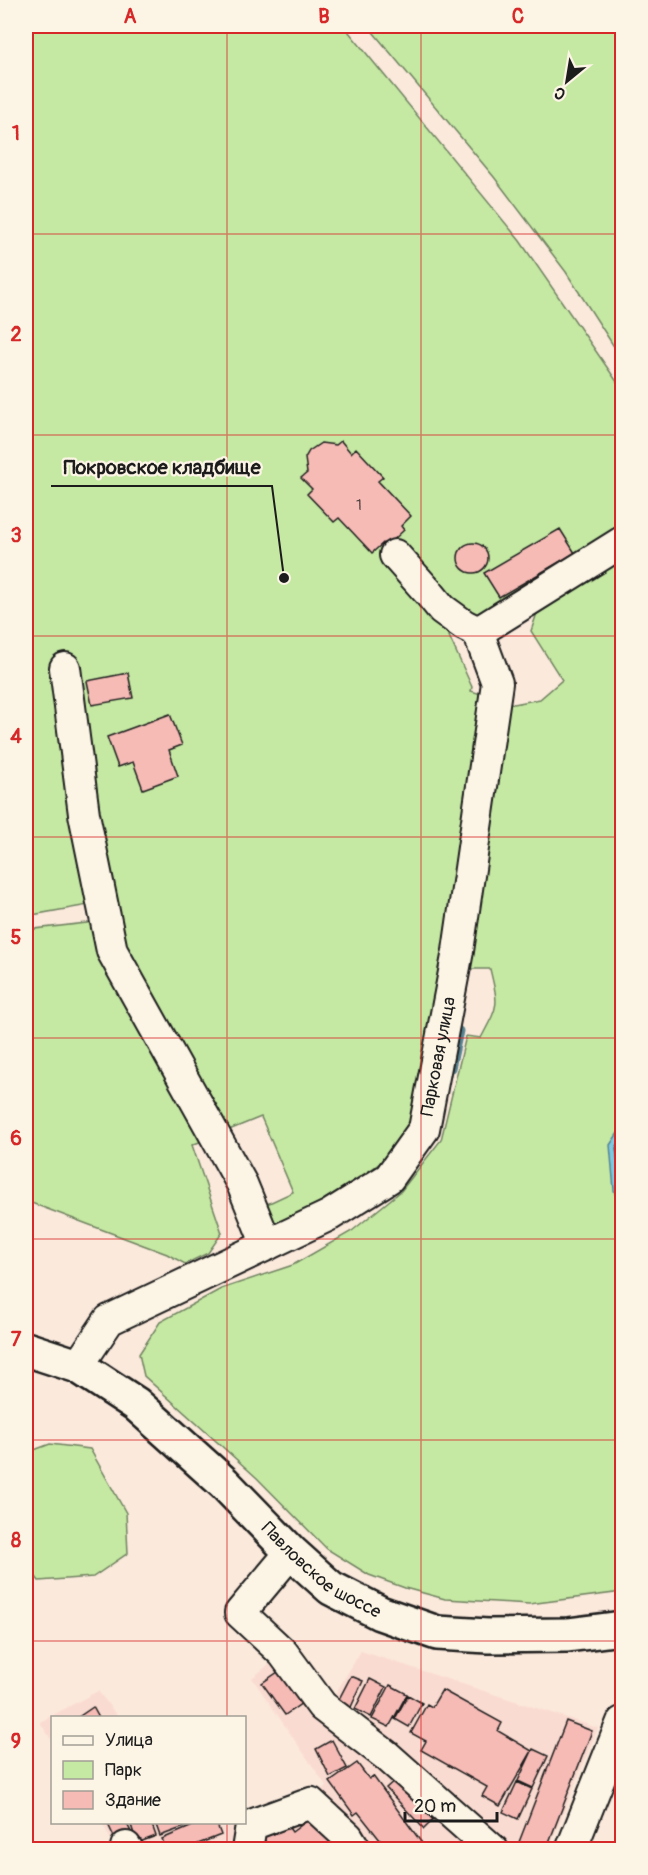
<svg xmlns="http://www.w3.org/2000/svg" width="648" height="1875" viewBox="0 0 648 1875" font-family="Pangolin,sans-serif">
	<rect width="100%" height="100%" fill="#fbe9dc"/>
	<filter id="ink" filterUnits="userSpaceOnUse"><feTurbulence type="fractalNoise" baseFrequency=".0167" numOctaves="2"/><feDisplacementMap in="SourceGraphic" scale="12" xChannelSelector="R" yChannelSelector="G"/><feConvolveMatrix kernelMatrix="1 2 1 2 8 2 1 2 1" color-interpolation-filters="sRGB"/></filter>
	<g filter="url(#ink)">
		<path fill="#fadbd1" d="M361,1651L598,1728L549,1849H116L102,1823L244,1822L245,1812L250,1814L327,1787L252,1678L283,1653L332,1699Z
			M98,1691L118,1717L52,1718V1741L40,1722Z"/>
		<path fill="#c5e9a3" stroke="#708260" stroke-width="1.5" d="M26,26H344L520,241L622,389V532L449,636L472,687L471,691L514,704L540,699L562,680L531,631L539,607L563,593H570L622,559V1592L529,1604L445,1599L405,1588L369,1575L327,1549L257,1478L144,1376L139,1354L160,1322L221,1289L293,1265L352,1231L401,1191L441,1140L466,1036L481,1038C499,1004 499,1007 490,969H470L458,989L407,1143L369,1171L273,1232L265,1205L293,1192L261,1117L192,1145L222,1233L208,1253L185,1264L167,1254L26,1201V930L121,919L116,900L26,916Z
			M368,26H622V359L566,272L494,177Z
			M50,1444L90,1449L126,1513L128,1553L93,1577L39,1581L26,1564V1453Z"/>
		<path fill="#7fc7df" stroke="#578391" stroke-width="1.5" d="M622,1127V1217L614,1190L610,1145Z"/>
		<g fill="none" stroke-linecap="round" stroke-linejoin="round">
			<path stroke="#44606a" stroke-width="1.5" d="M622,1138L616,1148L622,1197"/>
			<path stroke="#578391" stroke-width="9" d="M451,1068L459,1031"/>
		</g>
		<path fill="#f7bbb6" stroke="#1c1c1c" stroke-width="1.5" d="M341,441L351,453L356,448L383,477L378,481L411,516L401,526L404,530L386,547L383,543L372,553L339,518L334,522L307,494L312,489L301,478L307,473L305,458L309,451L321,443L336,445Z
			M560,529L575,553L499,597L484,573Z
			M458 558a15 15 0 1 1 30 0a15 15 0 1 1-30 0Z
			M128,673L133,698L92,705L87,681Z
			M170,714L182,745L169,750L178,776L143,789L133,762L118,767L107,737Z
			M278,1672L302,1703L285,1715L262,1683Z
			M351,1676L363,1681L351,1707L338,1701Z
			M370,1679L386,1687L371,1717L355,1709Z
			M390,1685L407,1694L389,1727L372,1719Z
			M442,1690L502,1723L498,1731L532,1751L500,1806L482,1796L487,1787L421,1750L426,1741L411,1733L427,1704L432,1707Z
			M408,1695L422,1703L409,1727L395,1719Z
			M93,1707L99,1718H77Z
			M566,1721L592,1731L546,1850H537L519,1842Z
			M332,1740L347,1768L330,1777L316,1749Z
			M533,1749L548,1756L533,1788L518,1781Z
			M357,1763L369,1779L373,1776L427,1850H388L358,1812L354,1815L330,1782Z
			M396,1779L433,1820L424,1829L386,1788Z
			M517,1782L532,1789L518,1819L503,1812Z
			M312,1817L336,1850H268L270,1848L262,1837L284,1821L292,1832Z
			M107,1822H126L131,1832L115,1839Z
			M130,1822H151L156,1836L137,1843Z
			M155,1822H198L160,1836Z
			M202,1822H216L221,1835L198,1844L200,1850H167L162,1839Z"/>
		<g fill="none" stroke-linecap="round" stroke-linejoin="round">
			<g stroke="#1c1c1c" stroke-width="34">
				<g id="minor">
					<path d="M395,555L429,593L442,609L464,625L478,632L622,542"/>
					<path d="M65,668L84,814L112,951L242,1184L267,1245"/>
					<path id="s1" d="M78,1366L109,1320L330,1215L389,1178L424,1129L458,951L497,683L478,632"/>
					<path d="M291,1552L240,1613L283,1653L322,1706L387,1756L493,1850"/>
					<path d="M126,1847L128,1850"/>
					<path d="M247,1850L251,1825L311,1803L348,1837L356,1850"/>
					<path d="M571,1850L622,1722"/>
				</g>
			</g>
			<g stroke="#1c1c1c" stroke-width="38">
				<g id="major">
					<path id="s2" d="M26,1349L78,1366L136,1404L224,1483L291,1552L331,1588L380,1613L437,1633L488,1636L568,1635L622,1628"/>
				</g>
			</g>
			<use href="#minor" stroke="#fcf5e5" stroke-width="30"/>
			<use href="#major" stroke="#fcf5e5" stroke-width="33"/>
		</g>
	</g>
	<path fill="none" stroke="#d62828" stroke-width="1.5" stroke-opacity="0.55" d="M227,26V1718M421,26V1850M26,234H622M26,435H622M26,636H622M26,837H622M26,1038H622M26,1239H622M26,1440H622M26,1641H622M227,1822V1850"/>
	<g text-anchor="middle" stroke-width="4.5" stroke-linejoin="round" paint-order="stroke">
		<g font-size="15" fill="#534442">
			<text x="359" y="510">1</text>
		</g>
		<g font-size="18" fill="#1c1c1c" stroke="#fcf5e5">
			<text dy="6" stroke="none"><textPath href="#s1" startOffset="504">Парковая улица</textPath></text>
			<text dy="6" stroke="none"><textPath href="#s2" startOffset="374">Павловское шоссе</textPath></text>
		</g>
	</g>
	<path fill="none" stroke="#1c1c1c" stroke-width="2" d="M284 578L272 486H51"/>
	<circle fill="#1c1c1c" stroke="#fcf5e5" stroke-width="2" cx="284" cy="578" r="6"/>
	<g font-size="20" text-anchor="middle" font-weight="bold" fill="#1c1c1c" stroke="#fcf5e5" stroke-width="4.5" stroke-linejoin="round" paint-order="stroke">
		<text x="162" y="474">Покровское кладбище</text>
	</g>
	<rect width="648" height="1875" fill="none" stroke="#fcf5e5" stroke-width="66"/>
	<rect x="51" y="1716" width="195" height="108" fill="#fcf5e5" stroke="#a29e95" stroke-width="1.5"/>
	<rect x="63" y="1736" width="30" height="9" fill="#fcf5e5" stroke="#a29e95" stroke-width="1.5"/>
	<text x="105" y="1746" font-size="18" fill="#1c1c1c">Улица</text>
	<rect x="63" y="1761" width="30" height="18" fill="#c5e9a3" stroke="#a29e95" stroke-width="1.5"/>
	<text x="105" y="1776" font-size="18" fill="#1c1c1c">Парк</text>
	<rect x="63" y="1791" width="30" height="18" fill="#f7bbb6" stroke="#a29e95" stroke-width="1.5"/>
	<text x="105" y="1806" font-size="18" fill="#1c1c1c">Здание</text>
	<g transform="translate(567 81) rotate(210)" stroke="#fcf5e5" stroke-width="4.5" paint-order="stroke">
	<path d="M0-4.5L10 22L0 15L-10 22Z" fill="#1c1c1c"/>
	<text y="-9" font-size="16" font-weight="bold" text-anchor="middle" fill="#1c1c1c">С</text>
	</g>
	<path d="M405 1812v9h92v-9" fill="none" stroke="#1c1c1c" stroke-width="3"/>
	<text x="414" y="1812" font-size="18" fill="#1c1c1c" stroke="#fcf5e5" stroke-width="4.5" paint-order="stroke">20 m</text>
	<rect x="33" y="33" width="582" height="1809" fill="none" stroke="#d62828" stroke-width="2"/>
	<g font-size="20" text-anchor="middle" font-weight="bold" fill="#d62828">
		<text x="130" y="23">A</text>
		<text x="324" y="23">B</text>
		<text x="518" y="23">C</text>
		<text x="16" y="140">1</text>
		<text x="16" y="341">2</text>
		<text x="16" y="542">3</text>
		<text x="16" y="743">4</text>
		<text x="16" y="944">5</text>
		<text x="16" y="1145">6</text>
		<text x="16" y="1346">7</text>
		<text x="16" y="1547">8</text>
		<text x="16" y="1748">9</text>
	</g>
</svg>
